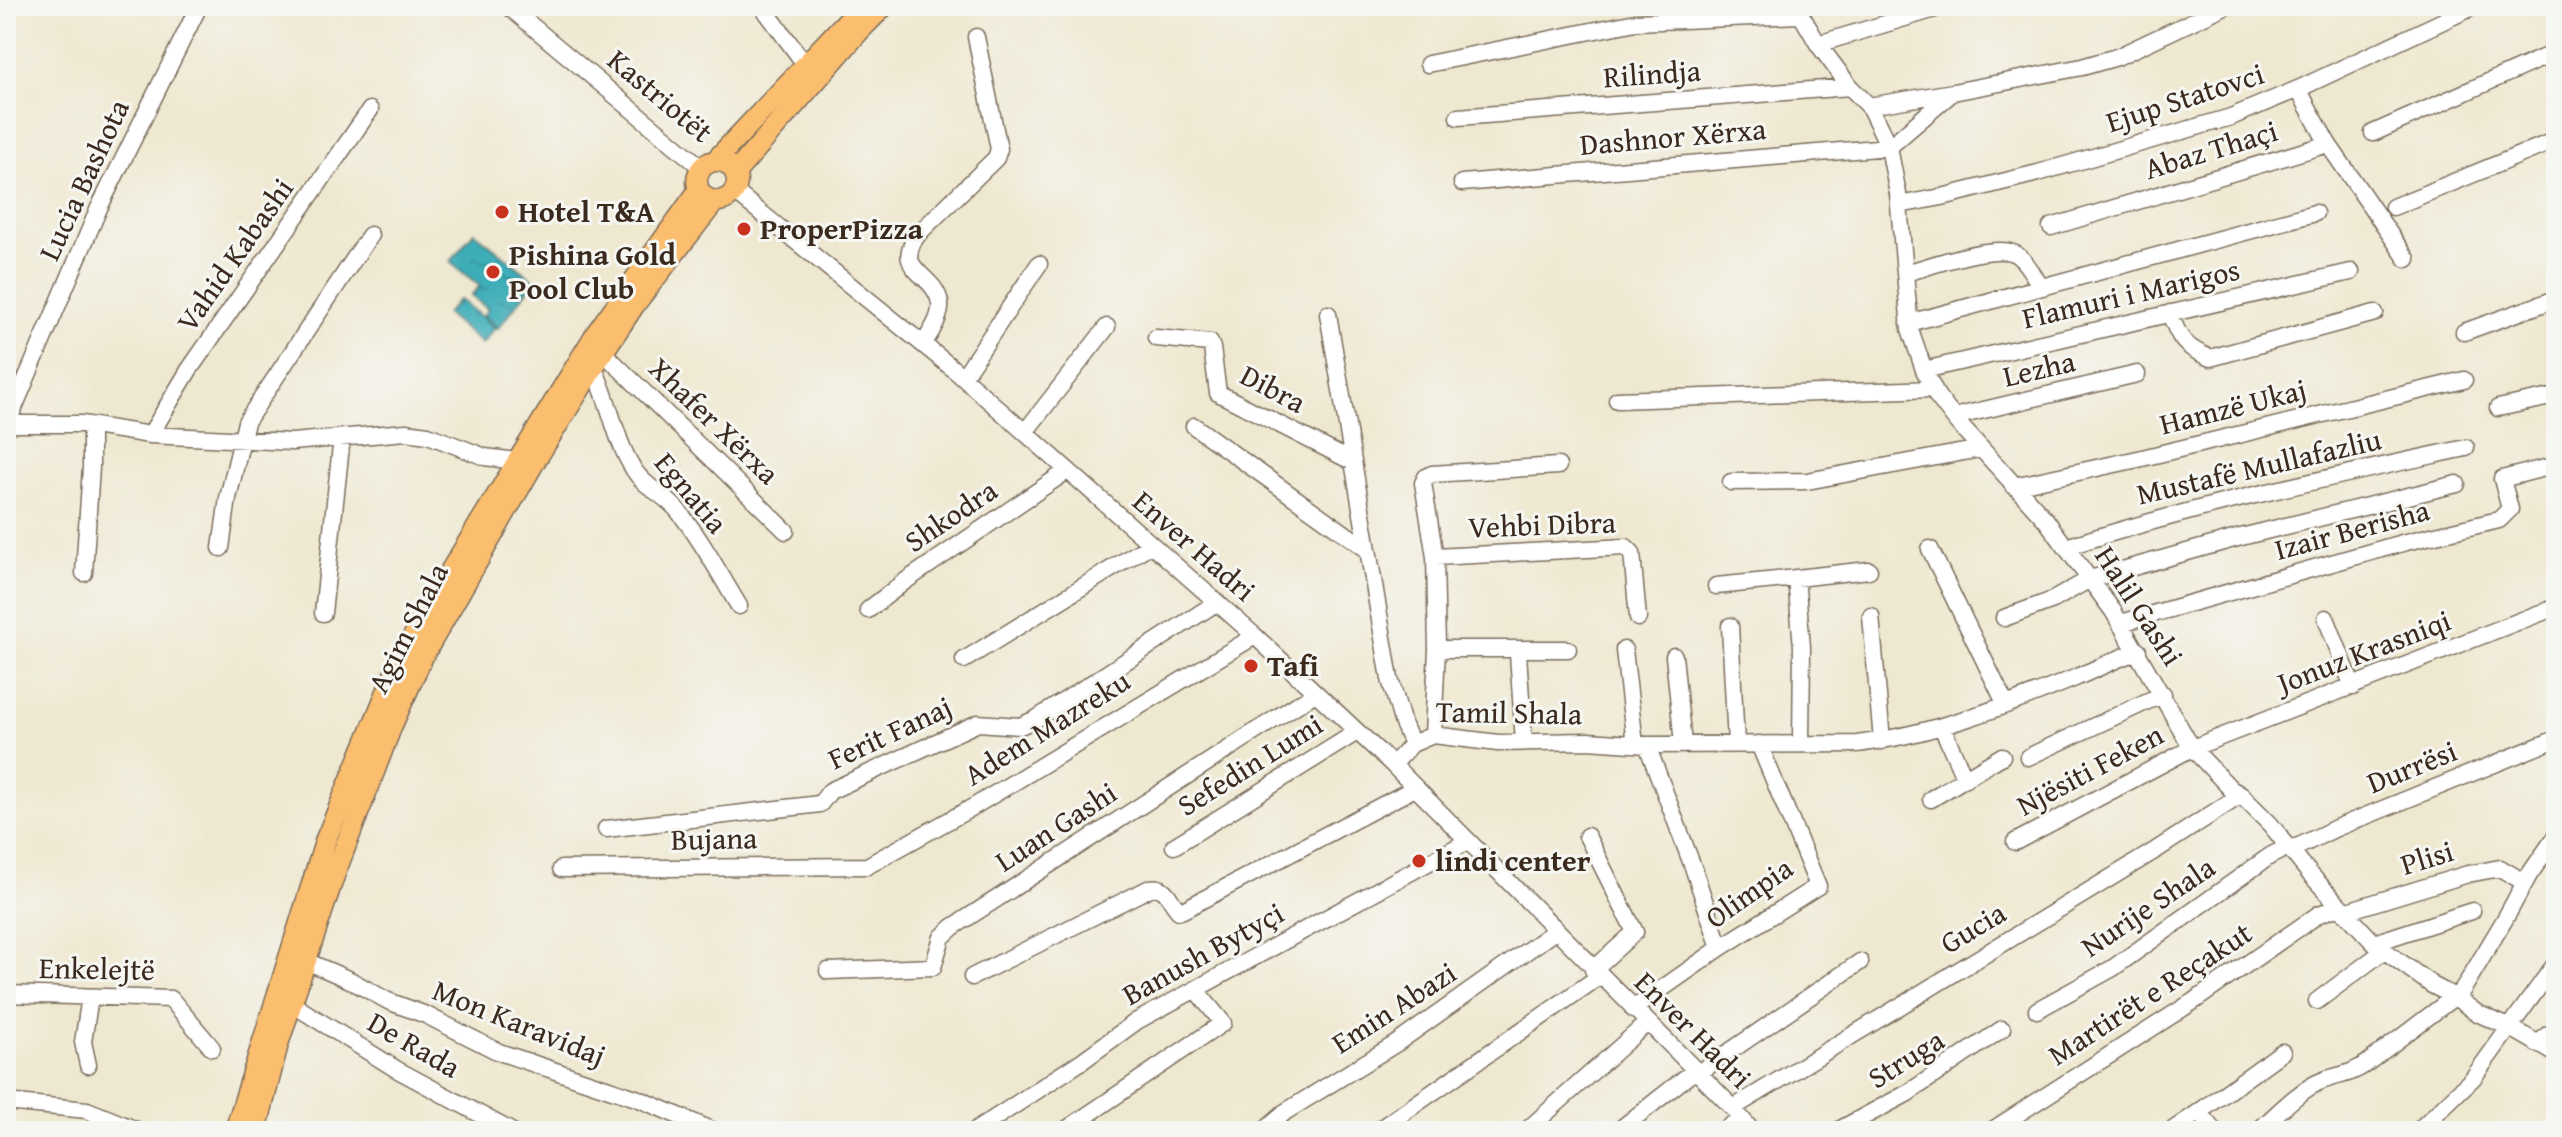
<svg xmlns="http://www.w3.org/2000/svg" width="2562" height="1137" viewBox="0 0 2562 1137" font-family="'Gentium Book Plus',serif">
	<defs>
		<pattern id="water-ripples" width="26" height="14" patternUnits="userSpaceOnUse" patternTransform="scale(2)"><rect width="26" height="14" fill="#3cadb8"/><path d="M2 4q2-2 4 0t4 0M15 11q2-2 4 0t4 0" fill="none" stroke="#348d95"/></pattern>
	</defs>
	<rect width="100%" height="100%" fill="#f6f6f2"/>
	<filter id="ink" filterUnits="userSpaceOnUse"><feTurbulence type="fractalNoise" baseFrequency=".0125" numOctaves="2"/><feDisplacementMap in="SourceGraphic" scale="16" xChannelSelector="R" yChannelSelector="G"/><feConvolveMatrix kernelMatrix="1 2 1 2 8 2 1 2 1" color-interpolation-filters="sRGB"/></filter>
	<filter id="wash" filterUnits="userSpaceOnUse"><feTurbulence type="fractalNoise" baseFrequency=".006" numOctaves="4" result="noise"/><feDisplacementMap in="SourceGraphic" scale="32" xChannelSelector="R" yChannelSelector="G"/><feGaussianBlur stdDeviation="1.8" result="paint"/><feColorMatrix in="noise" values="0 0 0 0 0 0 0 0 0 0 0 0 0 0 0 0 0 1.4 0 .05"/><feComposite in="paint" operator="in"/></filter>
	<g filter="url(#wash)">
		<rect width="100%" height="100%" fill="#efe8d0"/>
		<path fill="url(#water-ripples)" stroke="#3c6c6b" stroke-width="2" d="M474,232L535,281L498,328L483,316L488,309L471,296L480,286L450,262Z
			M459,299L495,328L482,344L446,314Z"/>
	</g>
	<g filter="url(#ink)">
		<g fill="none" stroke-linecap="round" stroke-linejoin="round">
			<g stroke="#7a6c5c" stroke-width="19">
				<path id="minor" d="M508,6L702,168
					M762,6L805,64
					M1796,6L1818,44L1850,87L1869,106L1889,147L1898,194L1910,329L1924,370L1937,396L1957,422L2046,520L2113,611L2192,748L2231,789L2241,795L2270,824L2310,874L2374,943L2432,985L2455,997L2477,1013L2511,1028L2556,1054
					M2554,6L2556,8
					M1818,44L1945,6
					M1428,64L1636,22L1801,15
					M1869,106L1953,92L2082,67L2117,57L2225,6
					M1458,117L1850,87
					M2373,133L2556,52
					M2328,144L2407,259
					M1462,183L1889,147L1953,92
					M734,191L951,367L1255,636L1393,765L1733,1108L1752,1131
					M1899,205L1942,197L2038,173L2231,117L2298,89L2475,6
					M2393,207L2556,140
					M2051,227L2328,144L2298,89
					M1905,273C1929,267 1997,241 2017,255C2027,262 2034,276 2040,286
					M2170,313C2179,339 2184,347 2210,358L2375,313
					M1328,314L1390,679L1402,721L1412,744
					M1909,323L2315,213
					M2464,332L2556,299
					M1156,338L1210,343L1212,348L1218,393L1353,462
					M923,344C930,334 942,316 940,303C935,272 890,271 919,233L996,158L999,149L976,37
					M603,352L786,531
					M593,367C610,400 614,439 634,470C645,488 666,495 679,512C702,540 720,575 739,606
					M1924,370L2351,272
					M963,377L1039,264
					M1617,400L1934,389
					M2498,408L2556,396
					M1954,417L2137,374
					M6,424H82L150,435L292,442L406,432L428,435L485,457L516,461
					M7,424L99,208L199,6
					M1194,426L1368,550
					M1025,432L1107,327
					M150,435L189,370L370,110
					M1731,482L1807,481L1980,449
					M2014,486L2138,459L2464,380
					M2066,547C2197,505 2332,477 2466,448
					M221,548L228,498L246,422L370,235
					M1930,549L2006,705
					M1435,557L1626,547L1632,553L1638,618
					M84,573L91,467V426
					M1716,586L1796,578
					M868,610L904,582L1067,471
					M323,613L342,437
					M1871,616L1882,741
					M2004,618L2053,600L2090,579L2241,537L2457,484
					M2326,618L2353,687
					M2121,623L2406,542L2499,520L2510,509L2502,479L2556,465
					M1730,626L1736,744
					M1437,649H1568
					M1624,650L1635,744
					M1518,654L1524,742
					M1674,656L1683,744
					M964,660L1150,545
					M1942,727L1965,779
					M1433,735L1437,649L1435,557L1423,483L1426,477L1432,474L1558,466
					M1801,743L1802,647L1796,578L1869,570
					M1647,745L1693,867L1720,948
					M2028,757L2163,694
					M1393,765L1412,744L1433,735L1498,743L1588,741L1647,745L1857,744C1933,734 2004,707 2075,678C2096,669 2116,659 2138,651
					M1931,799L2002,756
					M606,829L820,804L830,791L978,723L1020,726L1036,719L1216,603
					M1587,836L1635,932L1593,970
					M2015,842L2192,748L2556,607
					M1174,846L1357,732
					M2291,850L2336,828L2556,739
					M561,869L867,866L973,807L1255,636
					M2344,912L2468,874L2500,868L2524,882
					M2374,943L2472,911
					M306,961L350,980L388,1001L426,1015L499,1052L639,1099L714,1131
					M828,971L933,967L942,937L953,927L1315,693
					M972,977L1150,888C1168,885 1168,900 1179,911L1183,910L1415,788
					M6,994L171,999L212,1048
					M2317,1001L2385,950
					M292,1004L396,1069L511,1131
					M1633,1009L1720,948L1818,886L1759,744
					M2037,1010L2113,968L2270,856L2288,847
					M2537,1044L2556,1029
					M88,1065L83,1042L90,997
					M1697,1074L1860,962
					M6,1102L87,1110L139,1131
					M1733,1108L2156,850L2241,795
					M975,1131L1082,1061L1137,1021L1468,841
					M1064,1131L1223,1023L1195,989
					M1263,1131L1285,1112L1397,1043L1555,931
					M1377,1131L1600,976
					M1526,1131L1647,1023
					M1618,1131L1694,1071
					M1723,1131L1740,1119
					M1837,1131L1908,1093L2002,1029
					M1991,1131L2194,1001L2319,914L2339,907
					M2171,1131L2199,1112
					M2215,1131L2199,1112L2282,1052
					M2258,1131C2276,1115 2301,1088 2324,1080C2342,1074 2349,1075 2366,1064L2462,991L2505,919L2529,875L2556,836
					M2418,1131L2473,1078L2556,963"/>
			</g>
			<g stroke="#7a6c5c" stroke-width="23">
				<path id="major" d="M697 181a20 20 0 1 1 40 0a20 20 0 1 1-40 0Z
					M715,161L861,6
					M735,173L862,28L884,6
					M235,1131L326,839L394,675L429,606L597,332L699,190
					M256,1131L278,1044L334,876L392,725L423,656L535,461L603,352L635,304L715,201"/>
			</g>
			<use href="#minor" stroke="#fff" stroke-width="16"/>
			<use href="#major" stroke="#fbbd6e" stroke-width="20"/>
		</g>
	</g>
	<g fill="#c8321e" stroke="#f6f6f2" stroke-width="3">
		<circle cx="502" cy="212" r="8"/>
		<circle cx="744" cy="229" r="8"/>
		<circle cx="493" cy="272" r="8"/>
		<circle cx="1251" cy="666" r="8"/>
		<circle cx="1419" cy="861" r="8"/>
	</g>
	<g text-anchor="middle" stroke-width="6" stroke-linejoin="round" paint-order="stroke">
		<g font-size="30" fill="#3b2a1e" stroke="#f6f6f2">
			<text transform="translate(1652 74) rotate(-4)" y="10">Rilindja</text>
			<text transform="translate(660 96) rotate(40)" y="10">Kastriotët</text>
			<text transform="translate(2185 98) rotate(-18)" y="10">Ejup Statovci</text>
			<text transform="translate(1673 137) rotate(-5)" y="10">Dashnor Xërxa</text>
			<text transform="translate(2211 150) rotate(-17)" y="10">Abaz Thaçi</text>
			<text transform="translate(84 180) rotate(-65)" y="10">Lucia Bashota</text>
			<text transform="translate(235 255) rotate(-55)" y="10">Vahid Kabashi</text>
			<text transform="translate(2131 294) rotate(-13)" y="10">Flamuri i Marigos</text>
			<text transform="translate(2039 369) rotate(-13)" y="10">Lezha</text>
			<text transform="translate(1273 389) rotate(28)" y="10">Dibra</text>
			<text transform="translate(2233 407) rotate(-14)" y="10">Hamzë Ukaj</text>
			<text transform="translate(714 421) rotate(44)" y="10">Xhafer Xërxa</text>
			<text transform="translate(2259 467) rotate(-13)" y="10">Mustafë Mullafazliu</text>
			<text transform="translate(691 493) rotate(50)" y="10">Egnatia</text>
			<text transform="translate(951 516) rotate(-34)" y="10">Shkodra</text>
			<text transform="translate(1542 525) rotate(-2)" y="10">Vehbi Dibra</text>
			<text transform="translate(2352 530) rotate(-15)" y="10">Izair Berisha</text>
			<text transform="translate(1194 546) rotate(41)" y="10">Enver Hadri</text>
			<text transform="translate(2139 606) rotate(57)" y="10">Halil Gashi</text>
			<text transform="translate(408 628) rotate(-63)" y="10">Agim Shala</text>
			<text transform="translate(2364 652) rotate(-21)" y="10">Jonuz Krasniqi</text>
			<text transform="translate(1509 713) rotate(1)" y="10">Tamil Shala</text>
			<text transform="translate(1047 728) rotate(-32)" y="10">Adem Mazreku</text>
			<text transform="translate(890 733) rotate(-25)" y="10">Ferit Fanaj</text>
			<text transform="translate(1250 765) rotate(-32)" y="10">Sefedin Lumi</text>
			<text transform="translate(2412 767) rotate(-22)" y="10">Durrësi</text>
			<text transform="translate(2090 770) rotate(-28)" y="10">Njësiti Feken</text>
			<text transform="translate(1056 827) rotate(-33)" y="10">Luan Gashi</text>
			<text transform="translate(714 839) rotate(-1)" y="10">Bujana</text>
			<text transform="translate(2427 858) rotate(-17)" y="10">Plisi</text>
			<text transform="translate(1749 893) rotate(-35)" y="10">Olimpia</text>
			<text transform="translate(2148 907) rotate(-34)" y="10">Nurije Shala</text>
			<text transform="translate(1973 928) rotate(-31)" y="10">Gucia</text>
			<text transform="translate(1203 954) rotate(-29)" y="10">Banush Bytyçi</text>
			<text transform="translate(97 969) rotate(1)" y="10">Enkelejtë</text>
			<text transform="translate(2150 994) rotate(-33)" y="10">Martirët e Reçakut</text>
			<text transform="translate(1394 1008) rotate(-33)" y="10">Emin Abazi</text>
			<text transform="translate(519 1023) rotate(22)" y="10">Mon Karavidaj</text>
			<text transform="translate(1693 1030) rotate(45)" y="10">Enver Hadri</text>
			<text transform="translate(414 1045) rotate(30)" y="10">De Rada</text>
			<text transform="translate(1906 1059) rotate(-32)" y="10">Struga</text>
		</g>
		<g font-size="30" font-weight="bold" fill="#3b2a1e" stroke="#f6f6f2" text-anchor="start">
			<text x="518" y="222">Hotel T&amp;A</text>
			<text x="760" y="239">ProperPizza</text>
			<text x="509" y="265">Pishina Gold<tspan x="509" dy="34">Pool Club</tspan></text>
			<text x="1267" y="676">Tafi</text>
			<text x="1435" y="871">lindi center</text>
		</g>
	</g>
	<rect width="2562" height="1137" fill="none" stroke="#f6f6f2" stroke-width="32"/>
</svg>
